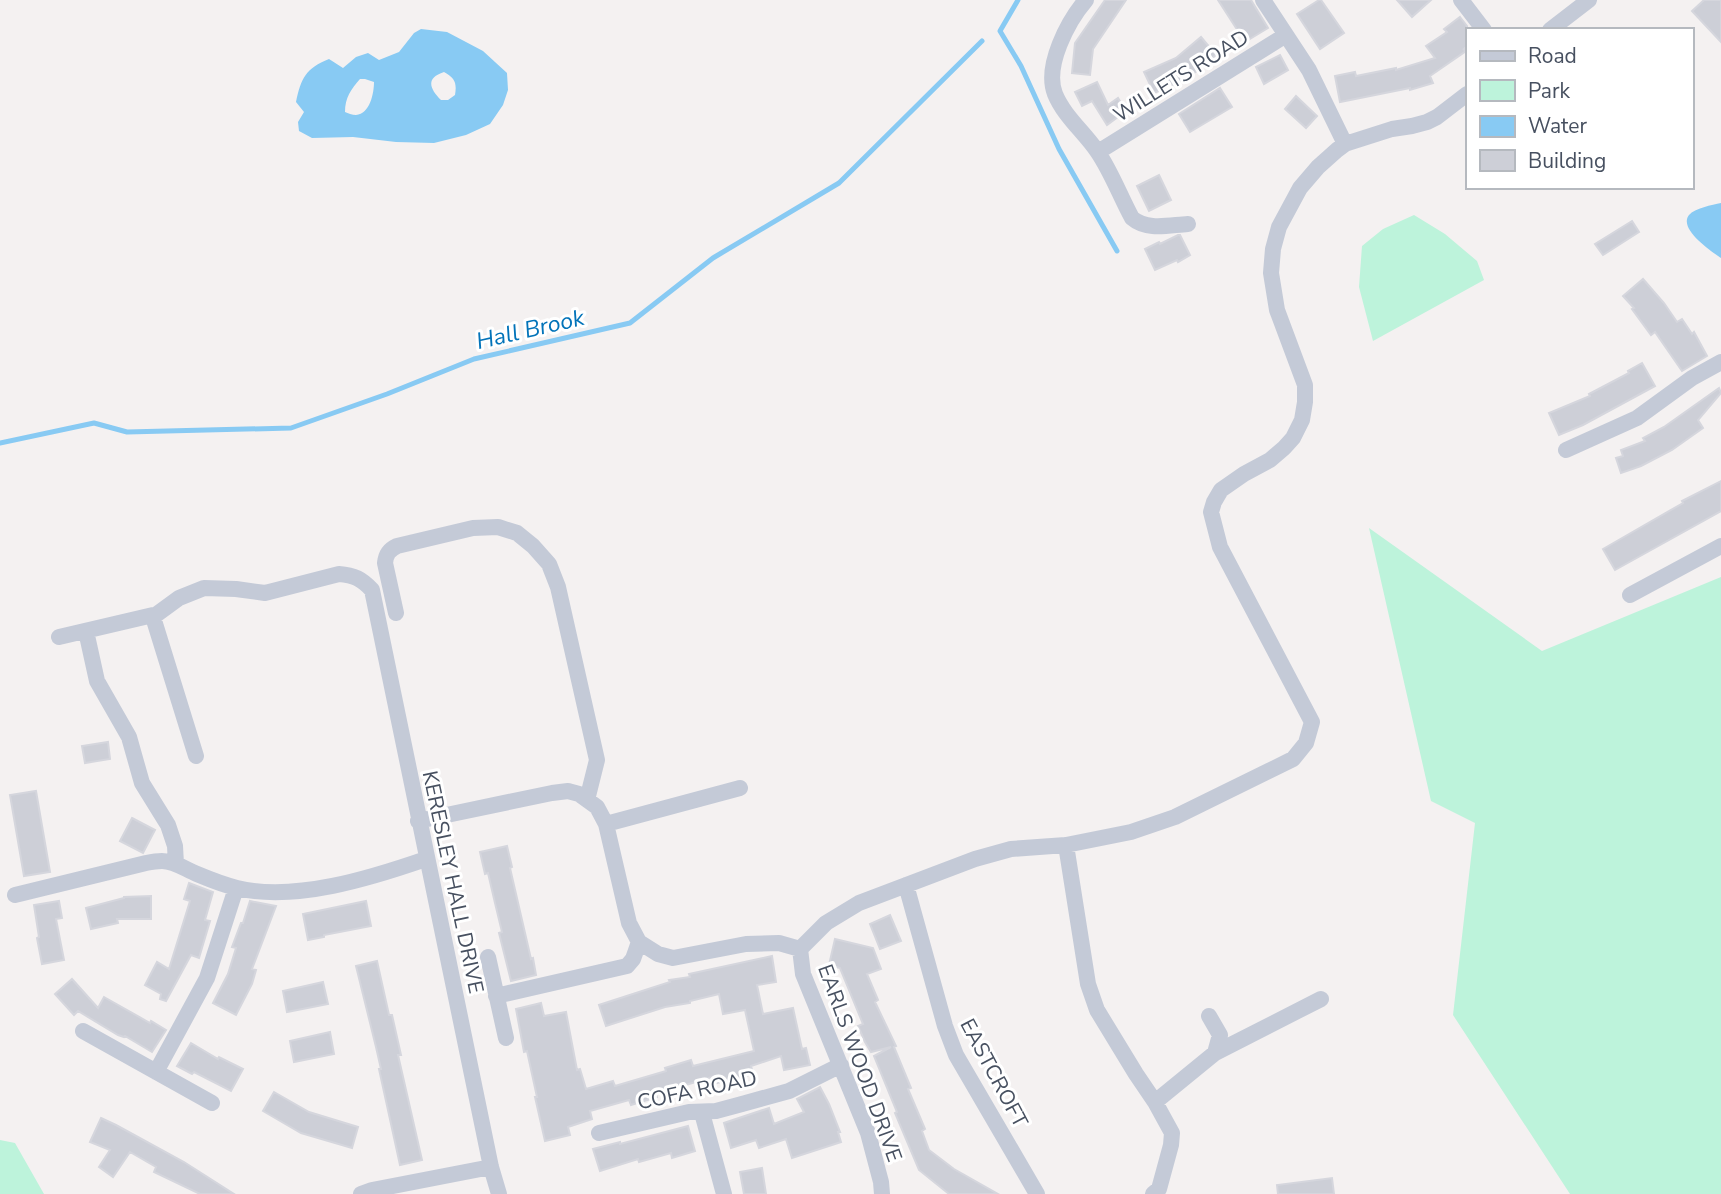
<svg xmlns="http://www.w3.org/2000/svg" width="1721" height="1194" viewBox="0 0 1721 1194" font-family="'Nunito Sans',sans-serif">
	<rect width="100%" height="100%" fill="#f4f1f1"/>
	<path fill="#bdf3db" d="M1414,215L1445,234L1477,261L1484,280L1373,341L1359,287L1362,246L1383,229Z
		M1369,528L1542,651L1721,577V1194H1570L1453,1015L1475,823L1431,801Z
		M0,1140L15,1143L44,1194H0Z"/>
	<path fill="#88caf3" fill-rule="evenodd" d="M421,29L447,32L483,51L507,73L508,90L503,105L490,124L466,135L434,143L396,142L353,137L312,138L299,131L298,122L304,112L296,102C301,78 306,68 329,59L343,68L356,57L368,53L379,60L399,52L414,33ZM444,72C455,78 457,83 455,95L448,100H441C430,89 425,78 444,72ZM360,79H365L374,82C374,93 370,114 356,115C352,115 348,113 345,112C345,98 351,89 360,79Z
		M1721,203V258C1711,251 1678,229 1689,215C1695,208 1712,205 1721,203Z"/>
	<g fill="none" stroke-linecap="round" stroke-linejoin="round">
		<path stroke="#88caf3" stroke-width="5" d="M1018,0L1000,31L1021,66L1059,149L1117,251
			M0,443L94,423L127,432L291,428L387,394L474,359L630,323L713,258L839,183L982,41"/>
	</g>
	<path fill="#cdcfd7" stroke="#d5d6dd" stroke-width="2" d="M1105,0H1126L1093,49L1090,75L1072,73L1075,43Z
		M1218,0H1251L1268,28L1245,42Z
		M1319,0H1321L1344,33L1320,49L1297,14Z
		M1397,0H1431L1412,17Z
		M1704,0H1721V42L1692,11Z
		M1460,17L1467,26V46L1463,50L1464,49L1466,51L1430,76L1433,83L1410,90V88L1340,102L1335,76L1355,72L1356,76L1396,68V70L1435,58L1426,46L1447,32L1444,29Z
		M1201,37L1216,55L1197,71L1182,81L1154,93L1144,72L1176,58Z
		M1280,55L1288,70L1264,84L1256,67Z
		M1097,82L1108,105L1118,98L1126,111L1107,125L1092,101L1082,106L1075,92Z
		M1220,88L1232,107L1190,132L1179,114Z
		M1296,96L1317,116L1306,128L1285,109Z
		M1159,175L1171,200L1149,211L1137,186Z
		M1632,221L1639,232L1603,255L1595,244Z
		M1178,235H1180L1190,255L1178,262L1177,260L1155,270L1145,249L1159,242L1160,244Z
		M1643,279L1664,303L1677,322L1682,319L1692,334L1694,332L1707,356L1682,371L1655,332L1651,335L1632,309L1634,308L1623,296Z
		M1642,363L1655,386L1583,425L1559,435L1549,413L1590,396L1589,394L1629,373L1628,371Z
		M1719,388L1721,393L1698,420L1703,428L1672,450L1641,466L1621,473L1616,458L1623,456L1621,450L1645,441L1643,438L1664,427Z
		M1721,481V511L1615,570L1603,549L1683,503L1682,501Z
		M108,742L110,759L85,763L82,746Z
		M36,791L50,872L24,876L10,795Z
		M132,818L155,830L143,853L120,841Z
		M507,846L512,867L510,868L531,959L533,958L536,975L511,981L499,933L502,932L495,903L488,873L485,874L480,852Z
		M189,883L213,892L205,920L210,921L199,958L191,955L166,1001L160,999L161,994L145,985L157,962L169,969L190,901L184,899Z
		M151,896V919H117L118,923L91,929L86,908L124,898V897Z
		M59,901L62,918L56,919L64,960L42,964L37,938L39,937L34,905Z
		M250,901L276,906L252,969L256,970L252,984L236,1015L213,1003L228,974L236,948L232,947L241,923H243Z
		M366,901L371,926L324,935V937L308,940L303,914Z
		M890,915L901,941L880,949L870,924Z
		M835,939L873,948L881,969L867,974L878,1000L875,1002L896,1046L894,1047L911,1088L908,1089L925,1129L922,1131L929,1150L954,1169L998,1194H949L919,1170L895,1113L897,1112L874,1056L891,1047L871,1052L865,1042L858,1026L863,1024L840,968L829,965Z
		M772,956L776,982L757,985L763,1014L793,1008L802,1049L806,1048L810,1065L784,1070L781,1056L751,1066L753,1074L713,1084L712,1077L656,1094L657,1097L631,1105L629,1100L590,1111L592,1119L568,1127L570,1135L545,1141L535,1097H537L527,1051L524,1052L516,1009L541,1003L544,1016L566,1012L577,1070L580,1069L586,1089L613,1081L615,1086L666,1071L665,1068L691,1060L693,1066L754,1051L745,1010L723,1014L719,994L690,1001V1003L665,1007L606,1026L599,1005L670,982L669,980L690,977L689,974Z
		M377,961L389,1015H392L401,1055H398L422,1160L400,1165L379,1069H381L376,1047L356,966Z
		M72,979L98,1008L104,997L150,1023L151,1021L166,1030L152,1052L125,1036L124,1037L118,1035L78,1011L74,1015L55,994Z
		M323,982L328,1004L287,1012L283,991Z
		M330,1032L334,1054L294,1062L290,1041Z
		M191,1043L218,1059L219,1057L243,1069L231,1091L194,1072L192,1074L177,1066Z
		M820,1087L829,1104L840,1132H838L841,1142L792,1158L786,1139L759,1148L756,1140L731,1148L724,1123L769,1108L774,1124L804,1112L797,1099Z
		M274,1092L309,1112L358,1127L352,1148L301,1133L263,1111Z
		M101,1118L116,1125L184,1162L234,1194H200L154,1172L156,1167L130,1152L113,1177L99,1167L110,1150L90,1142Z
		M688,1126L695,1151L672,1158L671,1153L639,1162L638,1159L600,1171L593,1149L620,1142V1144Z
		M762,1168L766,1194H744L740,1172Z
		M1332,1178L1334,1194H1278L1277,1185Z"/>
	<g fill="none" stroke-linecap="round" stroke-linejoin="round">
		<path stroke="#c4cad7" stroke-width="16" d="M1086,0C1068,21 1044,66 1055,94C1064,116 1084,132 1097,151C1111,171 1120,196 1132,218C1147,231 1169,225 1188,224
			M1263,0L1309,70L1345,144
			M1461,0L1484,30
			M1550,30L1589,0
			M1098,152L1286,35
			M1566,450L1637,418L1692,378L1721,362
			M1630,595L1721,546
			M396,613L385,563C386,554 389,550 397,546L473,528L498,527L517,533L533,546L549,564L558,587L597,760L587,800
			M153,617L196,756
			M86,631L97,681L129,737L142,783L168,825L175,846L176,864
			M59,637L153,615V617L179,598L204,588L236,589L265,593L339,574C354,575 362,579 372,590L491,1167L499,1194
			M418,821L552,793L568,791L579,794L597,807L606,824L629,923L639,942L658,954L673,958L746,944L779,943L800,949
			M606,824L740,788
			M1066,845L1088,984L1097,1010L1136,1074L1155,1102L1172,1133L1171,1145L1159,1189L1153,1194
			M906,885L945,1026L956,1055L1037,1194
			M15,895L146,863C151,862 157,861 162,861C174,861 185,869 197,874C209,879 224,885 237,888C295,902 371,878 426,859
			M488,957L506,1038
			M496,996L627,966L633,959L639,942
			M83,1031L212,1103
			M1215,1053L1321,999
			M156,1072L207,978L236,888
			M1155,1102L1215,1053L1220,1035L1209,1016
			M702,1113L724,1194
			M599,1133L689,1112L716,1111L742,1104L789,1091L841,1065
			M361,1194L372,1190L491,1167
			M882,1194L881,1182L868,1133L803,974L800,949L826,923L859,903L975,859L1011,849L1066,845L1131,832L1175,817L1293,759L1306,743L1312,722L1220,547L1211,512L1214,502L1221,490L1244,474L1270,460L1284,448L1293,438L1302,420L1305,402V385L1277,310L1271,273L1273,249L1279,227L1300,188L1318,167L1337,150L1345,144L1392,129L1412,126L1427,122L1437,117L1467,94"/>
	</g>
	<g text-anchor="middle" stroke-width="6" stroke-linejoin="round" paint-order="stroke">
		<g font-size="21" fill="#475060" stroke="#fff">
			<text transform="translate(1181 76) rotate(-32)" y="7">WILLETS ROAD</text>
			<text transform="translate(453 882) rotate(78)" y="7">KERESLEY HALL DRIVE</text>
			<text transform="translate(860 1063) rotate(70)" y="7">EARLS WOOD DRIVE</text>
			<text transform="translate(994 1073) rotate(62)" y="7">EASTCROFT</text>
			<text transform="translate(697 1090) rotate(-12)" y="7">COFA ROAD</text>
		</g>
		<g font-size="23" font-style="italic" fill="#0273b9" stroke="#fff">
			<text transform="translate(530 329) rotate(-13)" y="8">Hall Brook</text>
		</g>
	</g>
	<rect x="1466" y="28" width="228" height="161" fill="#ffffff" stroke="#b5b9bf" stroke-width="2"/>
	<rect x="1480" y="51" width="35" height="10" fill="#c4cad7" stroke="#b5b9bf" stroke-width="2"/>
	<text x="1528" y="63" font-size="21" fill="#475060">Road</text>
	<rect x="1480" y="80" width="35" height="21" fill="#bdf3db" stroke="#b5b9bf" stroke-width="2"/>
	<text x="1528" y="98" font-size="21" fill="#475060">Park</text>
	<rect x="1480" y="116" width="35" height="21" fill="#88caf3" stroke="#b5b9bf" stroke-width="2"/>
	<text x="1528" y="133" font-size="21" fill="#475060">Water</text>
	<rect x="1480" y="150" width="35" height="21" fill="#cdcfd7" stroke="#b5b9bf" stroke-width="2"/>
	<text x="1528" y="168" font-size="21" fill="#475060">Building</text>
</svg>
